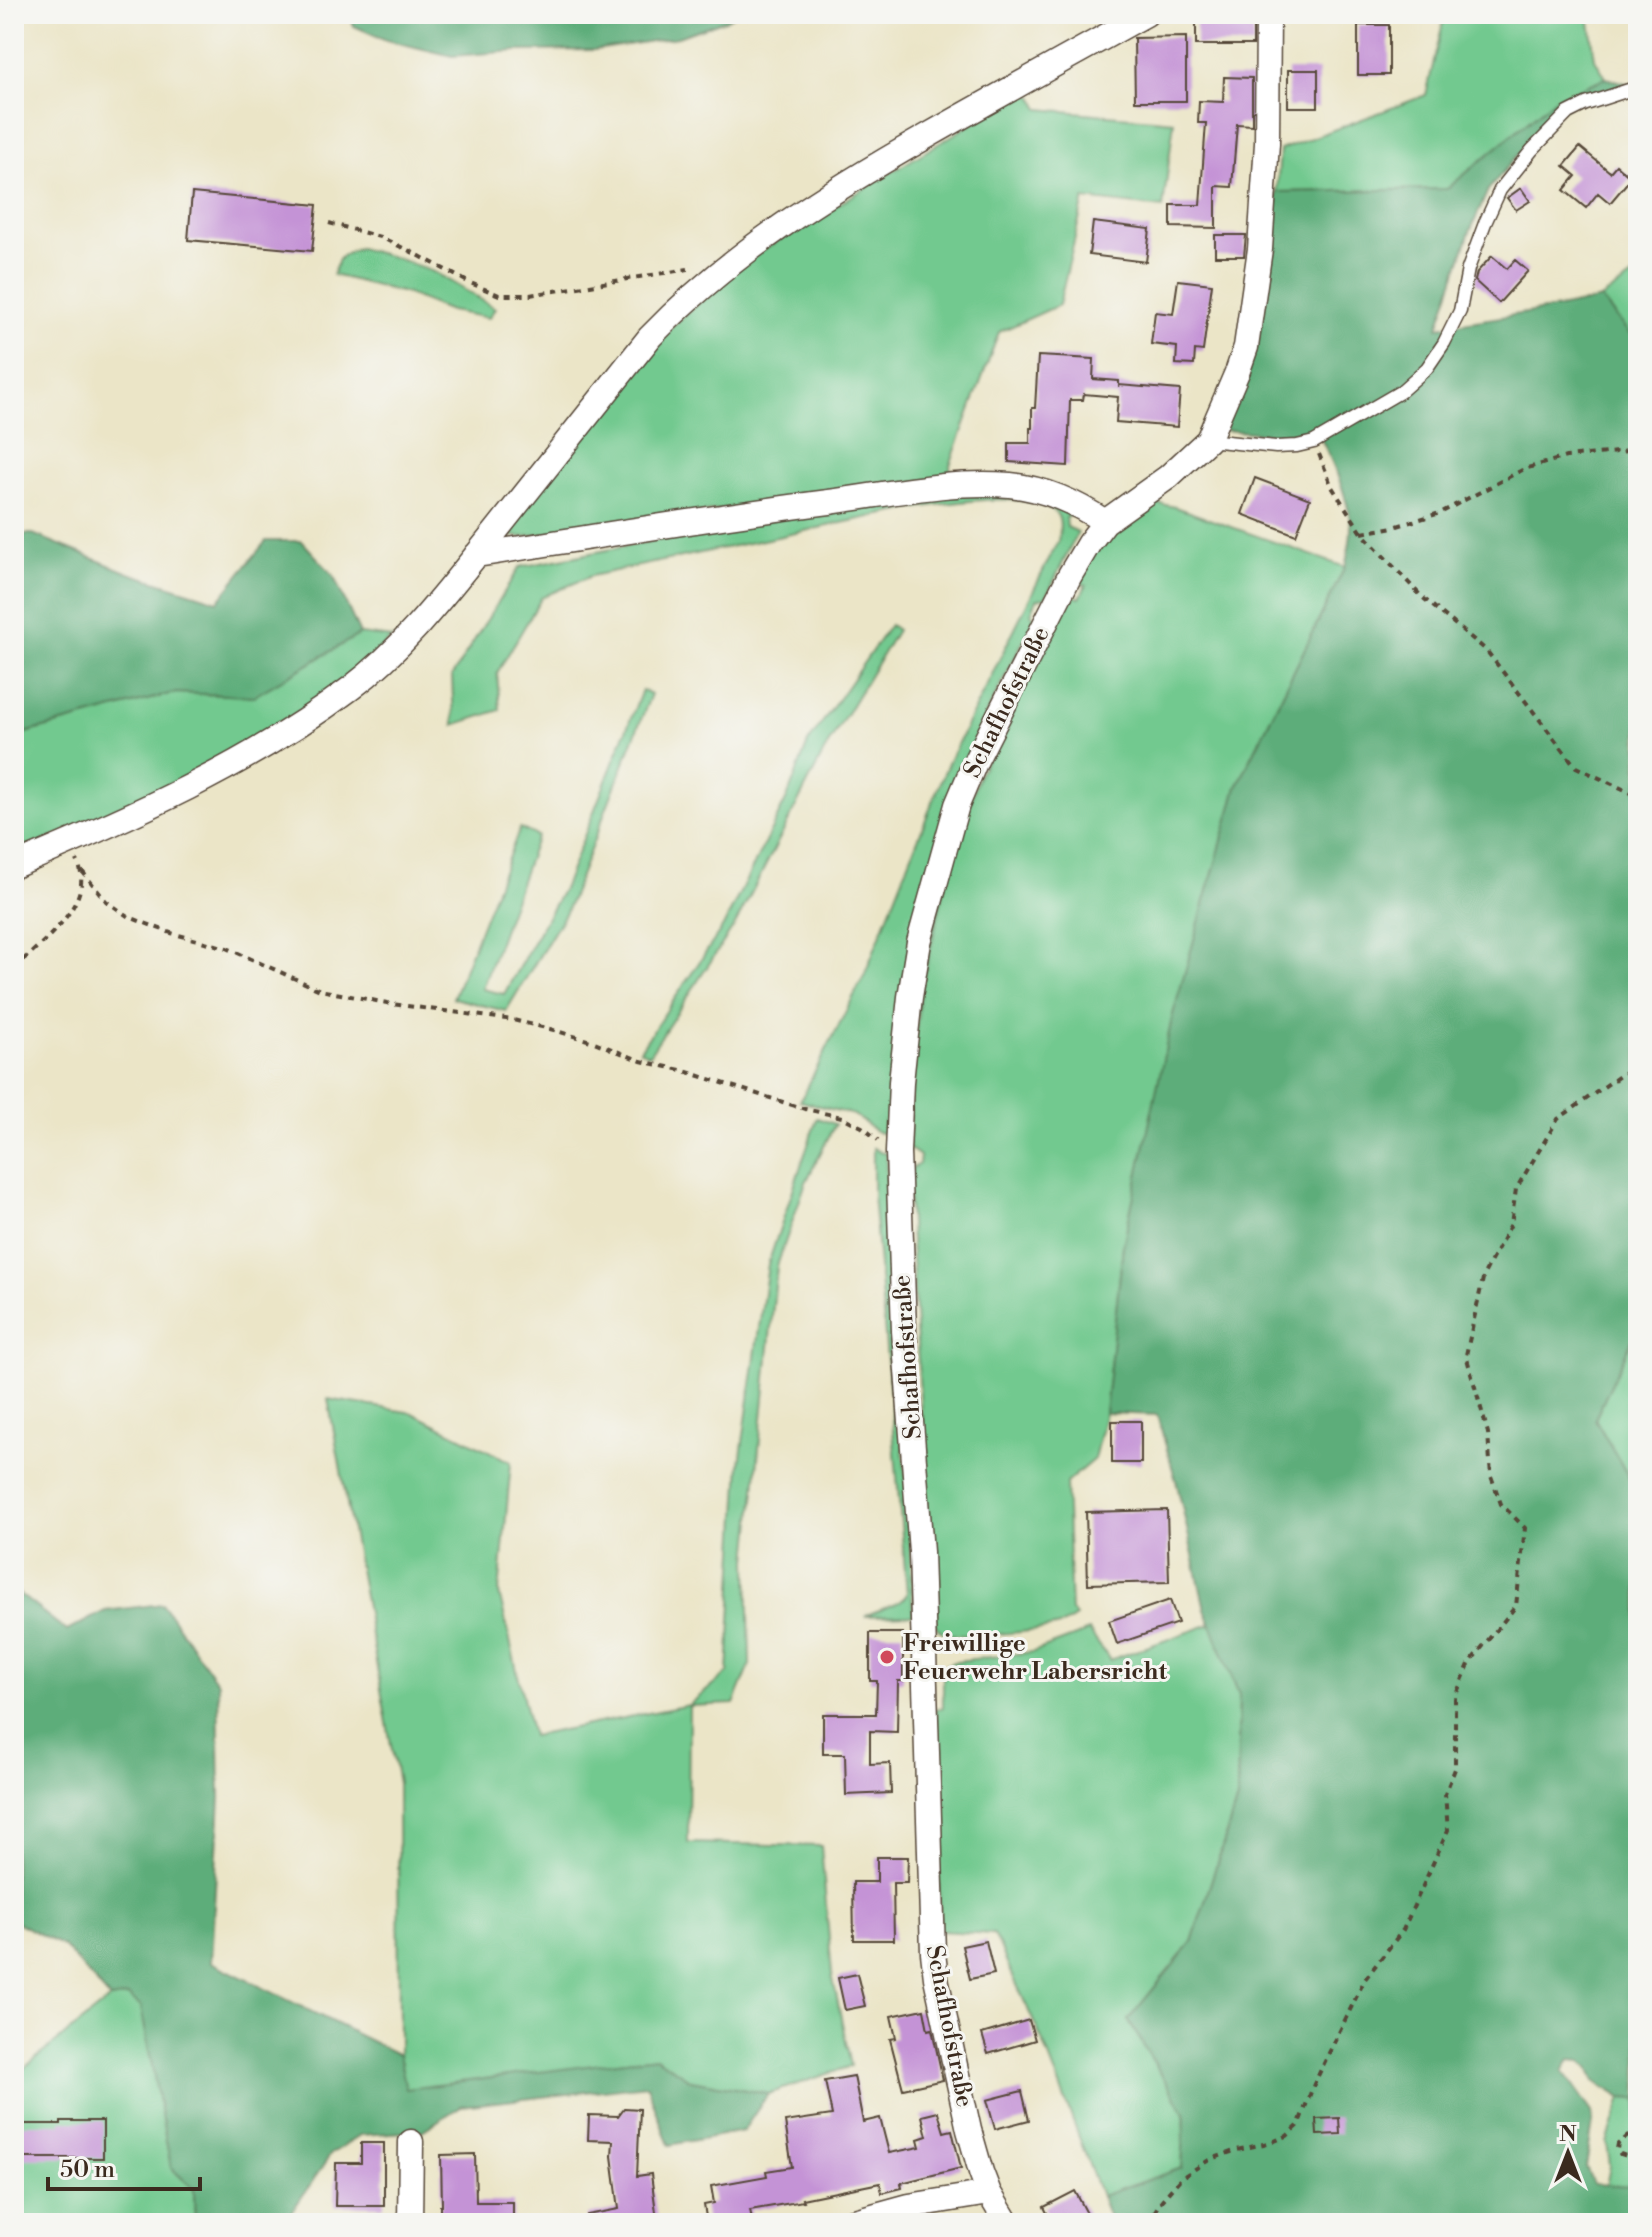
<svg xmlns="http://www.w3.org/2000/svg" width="1652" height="2237" viewBox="0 0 1652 2237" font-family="'Libre Bodoni',serif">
	<rect width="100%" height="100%" fill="#f6f6f2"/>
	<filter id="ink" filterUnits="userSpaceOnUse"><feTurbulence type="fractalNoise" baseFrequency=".0125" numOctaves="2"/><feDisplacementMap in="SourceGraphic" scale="16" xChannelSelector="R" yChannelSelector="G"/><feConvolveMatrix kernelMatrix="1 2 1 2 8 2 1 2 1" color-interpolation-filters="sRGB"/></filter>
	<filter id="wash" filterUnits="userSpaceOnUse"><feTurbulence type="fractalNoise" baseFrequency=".006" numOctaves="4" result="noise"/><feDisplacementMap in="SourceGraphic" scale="32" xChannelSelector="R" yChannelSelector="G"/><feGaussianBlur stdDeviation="1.8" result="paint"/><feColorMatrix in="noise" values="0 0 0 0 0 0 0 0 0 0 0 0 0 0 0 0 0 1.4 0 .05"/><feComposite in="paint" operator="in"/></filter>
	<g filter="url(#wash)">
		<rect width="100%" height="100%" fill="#ebe5c7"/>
		<path fill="#72c98f" stroke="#567a56" stroke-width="2" d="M1445,14H1589L1595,59L1606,78L1556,98L1447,189L1277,192L1280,150L1426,95Z
			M1029,89L1040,109L1174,121L1163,208L1084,199L1059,305L999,332L950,465L951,478L521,537L512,536L509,525L653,344L748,259Z
			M359,248L396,258L436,273L495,308L489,318L450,311L405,293L333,275C338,256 341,255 359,248Z
			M1638,273V339L1629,333L1601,299Z
			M934,494H1018L1073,515L1066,517L1067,527L1078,532L1046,597L1037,599L1031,613L1035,618L985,716L887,1134L877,1132L854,1115L800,1101L864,976L948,763L1058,541C1060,529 1063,516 1051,509C1006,480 837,525 782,536C718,549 655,563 591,576L542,597L497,673L500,710L454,725L452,676L520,567L725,527Z
			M1147,501L1175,507L1345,567L1237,787L1123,1246L1105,1413L1094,1459L1066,1483L1071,1611L1076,1617C1071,1620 1065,1624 1059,1626C1043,1631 953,1641 941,1631C932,1625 933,1612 932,1602L907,1171L919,1164L920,1156L909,1148L912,1066L922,976L937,911L978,777L1068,594L1080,598L1086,585L1075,582L1099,543Z
			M890,625L897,630L825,750L736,923L649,1055L640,1050L723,927L787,798L808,743Z
			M360,634L392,638L341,684L278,725L190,775L14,855V739L18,735L173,693L254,696Z
			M642,690L651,694L566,912L506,1011L453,998L520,828L537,836L482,989L504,994L564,887Z
			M817,1118L835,1124L806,1182L777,1266L748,1560L750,1665L734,1704L689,1706L688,1843L821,1846L832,1974L851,2066L768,2094L691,2080L656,2057L406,2090L399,2055L398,1783L328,1399L413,1413L511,1462L499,1593L532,1736L689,1705L728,1673L740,1463L768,1264Z
			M873,1148L886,1154L890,1313L908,1500L913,1615L865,1616C879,1608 899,1607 907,1594L873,1195Z
			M1638,1327V1493L1595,1419Z
			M1211,1624L1239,1695L1237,1800L1192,1942L1128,2020L1185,2113L1182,2168L1101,2196L1046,2049L994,1934L940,1931L935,1709L943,1708V1676L946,1665L957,1661L1033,1652L1089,1631L1110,1660Z
			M128,1996L142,2007L171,2168L194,2189L195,2223H14V2074L19,2072L110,1999Z
			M1622,2098L1638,2099V2186H1606L1610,2166L1607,2143Z"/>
		<path fill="#5dad7a" stroke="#4c6c4c" stroke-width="2" d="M350,14H735L725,20L678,37L595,50L516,51L452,56L386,40L354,26Z
			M1606,78L1629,84L1581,98L1560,111L1514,159L1488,190L1469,234L1438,327L1558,308L1601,299L1629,333L1638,339V1327L1595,1419L1638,1493V2099L1622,2098L1595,2081L1589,2068L1581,2061L1570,2060L1563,2071L1592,2112L1593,2122L1586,2167L1593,2184L1638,2186V2223H1111L1101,2196L1182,2168L1185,2113L1128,2020L1192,1942L1237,1800L1239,1695L1205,1609L1177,1484L1157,1415L1105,1413L1123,1246L1172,1018L1237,787L1345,567C1348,554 1351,542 1351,529C1350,498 1331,458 1317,431L1273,434L1224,430L1264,301L1277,192L1447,189L1556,98Z
			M14,534H33L129,573L218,601L266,541H302L333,575L360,634L254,696L173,693L18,735L14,739Z
			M14,1590L67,1631L105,1611L162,1604L218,1683L220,1797L211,1962L399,2055L406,2089L656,2057L691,2080L768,2094L743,2131L669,2145L647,2085L461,2106L422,2131L360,2135L331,2154L284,2223H195L194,2189L171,2168L141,2007L128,1996L110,1999L63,1946L14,1921Z"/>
		<g id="blocks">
			<path fill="#c493d6" d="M1196,14H1253V45H1196Z
				M1358,25H1389V75H1358Z
				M1186,37V101H1135L1134,38Z
				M1288,70H1318V107H1288Z
				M1224,77L1252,78V125L1237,124L1232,187L1216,186V228L1171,227V205H1200L1206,123H1198L1199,101L1223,102Z
				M1580,147L1610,172L1616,165L1631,178L1610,203L1598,193L1586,208L1564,190L1576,176L1564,166Z
				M1521,188L1530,201L1516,210L1507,198Z
				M192,193L317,205L312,251L188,240Z
				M1093,222L1150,229L1146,262L1089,255Z
				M1215,235H1246L1244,256H1215Z
				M1492,256L1507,269L1515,260L1528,271L1499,303L1475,281L1477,272Z
				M1178,280L1212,284L1203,351L1195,350L1194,365L1176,364L1177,347L1151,344L1155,312L1173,314Z
				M1038,356L1094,359L1093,379L1119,381V387V385L1180,390L1177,427L1116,422L1118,397L1084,394L1083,400H1070L1068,466L1009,462V443H1030V428H1032V408H1035Z
				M1255,478L1310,499L1296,535L1242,514Z
				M1112,1421H1141V1463H1112Z
				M1167,1510L1169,1582L1088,1584L1086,1512Z
				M1170,1600L1178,1623L1117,1644L1109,1621Z
				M870,1633H903V1681H898L897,1732L870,1731V1764L890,1763L891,1793L846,1795L845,1754H823V1714H876L877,1681H870Z
				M877,1857H908L907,1883H893L894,1940H854L853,1882H877Z
				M986,1941L994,1974L970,1979L962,1946Z
				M857,1974L865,2006L845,2010L838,1978Z
				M924,2009L928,2030L932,2029L943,2080L903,2089L890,2039L896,2038L891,2016Z
				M1029,2020L1035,2040L988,2054L982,2034Z
				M854,2076L863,2122L880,2118L889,2153L920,2147L918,2139L927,2136L922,2116L938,2112L944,2132L952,2130L961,2168L901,2183L902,2188L882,2193L880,2183L802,2199L803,2201L750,2210L753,2223H707L704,2205L714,2203L711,2186L767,2176L766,2171L792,2167L785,2122L832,2115L825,2081Z
				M1022,2091L1029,2120L995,2129L987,2100Z
				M624,2108L640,2109L637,2176L651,2174L657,2220L638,2223H588L587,2215L619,2209L612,2156L613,2141L588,2140L589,2115L618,2116Z
				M1339,2118L1340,2134L1317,2135L1316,2119Z
				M61,2121H103V2158H14V2124H61Z
				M361,2143H384V2206H335L336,2163H361Z
				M475,2154L476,2202H513V2223H440V2206H442L441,2155Z
				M1075,2191L1092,2223H1052L1044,2207Z"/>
		</g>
	</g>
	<g filter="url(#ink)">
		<use href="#blocks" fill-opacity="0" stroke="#554637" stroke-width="2"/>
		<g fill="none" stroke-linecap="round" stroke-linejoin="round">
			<g stroke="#554637" stroke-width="15">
				<path id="lane" d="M1208,440L1276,447L1297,446L1314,442L1400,392L1427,368L1444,343L1460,311L1468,269L1485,223L1500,190L1532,150L1568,113L1586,104L1638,87"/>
			</g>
			<g stroke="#554637" stroke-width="27">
				<path id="street" d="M476,555C594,537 711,517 829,502C889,494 950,480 1010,485C1046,489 1075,502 1105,522
					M14,866C131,817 249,765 351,688C407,646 451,586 495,532C547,467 598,402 650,337C732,252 827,193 929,135C1001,94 1074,54 1146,14
					M410,2223L411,2142
					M847,2223L909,2206L989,2193
					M1007,2223L989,2193L981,2172L969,2130L936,1978L933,1953L921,1552L904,1331L898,1152L901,1082L910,997L919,942L957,805L976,760L1070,575L1089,543L1105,522L1168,477L1208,440L1238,370L1246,347L1260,249L1267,143L1268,14"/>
			</g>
			<path stroke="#554637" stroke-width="4" stroke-dasharray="6 6" stroke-linecap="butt" d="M329,223L380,237L416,254L468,282L499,295H530L688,269
				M1319,454L1332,487L1362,533L1422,597L1486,650L1576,767L1638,796
				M1362,533L1394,527L1440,513L1524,469L1566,457L1638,450
				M82,871L106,901L129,917L171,933L227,948L320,990L392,1004L513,1020L550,1029L594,1042L641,1061L681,1070L805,1109L842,1117L862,1127L878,1140
				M14,968C42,942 97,903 77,860
				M1638,2128L1618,2144L1617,2149L1620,2154L1638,2160
				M1148,2223L1161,2201L1181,2178L1209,2160L1237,2150L1272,2142L1287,2136L1298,2126L1314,2084L1365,1979L1403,1930L1448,1830L1445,1794L1455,1769V1697L1470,1662L1516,1606L1525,1528L1501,1504L1491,1476L1488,1433L1466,1355L1484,1274L1511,1224L1516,1189L1558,1119L1638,1063"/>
			<use href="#lane" stroke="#fff" stroke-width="12"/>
			<use href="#street" stroke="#fff" stroke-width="24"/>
		</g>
	</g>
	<circle fill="#d1495b" stroke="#f6f6f2" stroke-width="3" cx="887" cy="1657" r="8"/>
	<g text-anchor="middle" stroke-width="6" stroke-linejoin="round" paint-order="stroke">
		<g font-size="24" fill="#3b2a1e" stroke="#f6f6f2">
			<text transform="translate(1006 702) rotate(-64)" y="8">Schafhofstraße</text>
			<text transform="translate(907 1357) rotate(-94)" y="8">Schafhofstraße</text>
			<text transform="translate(950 2026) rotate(79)" y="8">Schafhofstraße</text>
		</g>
		<g font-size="24" font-weight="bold" fill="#3b2a1e" stroke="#f6f6f2" text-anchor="start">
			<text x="903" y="1651">Freiwillige<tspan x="903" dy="28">Feuerwehr Labersricht</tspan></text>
		</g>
	</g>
	<rect width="1652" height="2237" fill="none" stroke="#f6f6f2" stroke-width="48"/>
	<g transform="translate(1568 2153)" stroke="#f6f6f2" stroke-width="6" paint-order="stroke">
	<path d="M0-6L14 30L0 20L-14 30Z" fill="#3b2a1e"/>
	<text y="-12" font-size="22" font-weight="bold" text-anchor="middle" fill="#3b2a1e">N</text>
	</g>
	<path d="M48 2177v12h152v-12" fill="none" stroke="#3b2a1e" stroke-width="4"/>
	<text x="60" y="2177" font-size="24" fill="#3b2a1e" stroke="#f6f6f2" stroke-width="6" paint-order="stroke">50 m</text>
</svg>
